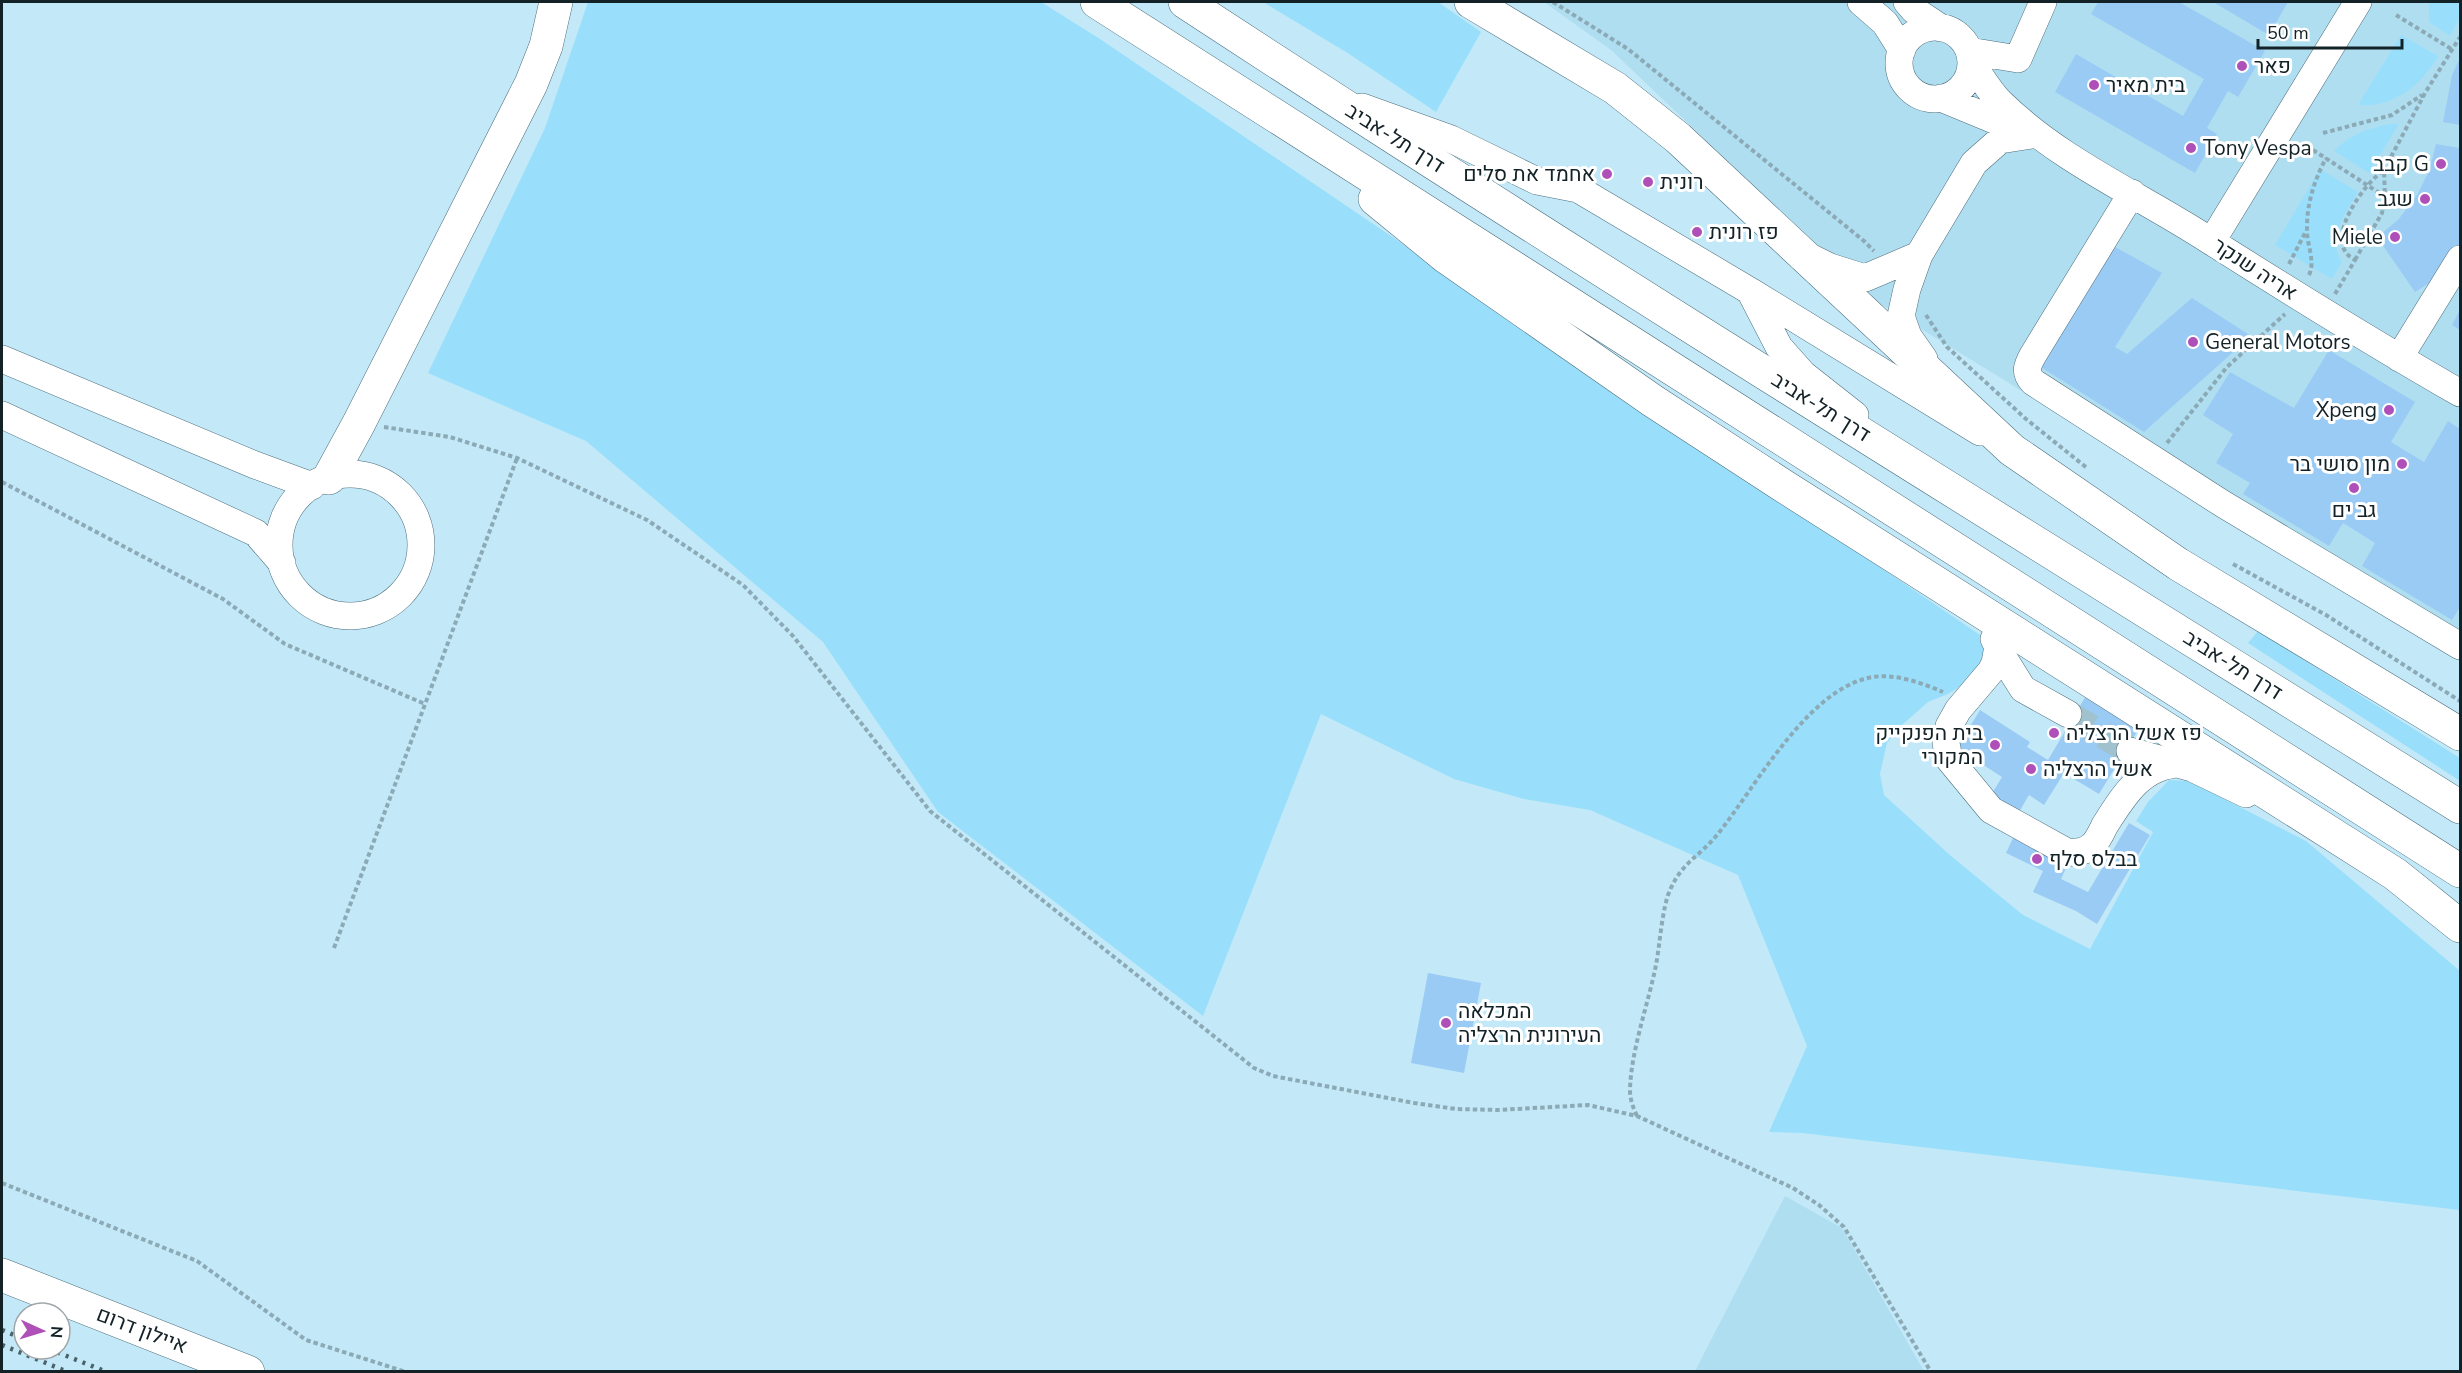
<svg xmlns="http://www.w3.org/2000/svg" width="2462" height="1373" viewBox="0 0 2462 1373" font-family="'Nunito Sans',Heebo,sans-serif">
	<rect width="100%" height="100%" fill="#c3e9f8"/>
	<path fill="#b0def1" d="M1544,2H2460V661L1874,300L1611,50Z
		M1785,1196L1842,1228L1924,1371H1695Z"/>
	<path fill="#99dffb" d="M588,2H1041L1100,39L1986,639L1990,646L1974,678L1948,694L1928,702L1902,725L1887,743L1880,774L1884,795L1951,856L2023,915L2090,949L2153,832L2136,821L2148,802L2169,780L2189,781L2306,841L2460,971V1210L1802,1133L1769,1132L1807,1046L1738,875L1590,810L1524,799L1454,779L1321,714L1203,1016L938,812L823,642L586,441L428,373L545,128Z
		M1263,2H1438L1481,32L1436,112L1346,52Z
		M2429,2H2460V17L2450,36L2429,22Z
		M2401,35L2438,56C2421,86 2393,108 2358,105Z
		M2389,124H2399L2369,173L2334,151C2349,135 2368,128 2389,124Z
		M2320,169L2358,192C2345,215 2326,237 2342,262L2332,279L2275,245Z
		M2258,631L2460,758V781L2248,643Z"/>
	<path fill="#9acbf4" d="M2098,2H2179L2265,51L2238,97L2228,91L2207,128L2217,134L2195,173L2055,92L2076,54L2183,116L2204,79L2091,14Z
		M2213,2H2288L2269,35Z
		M2460,58V125L2443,122L2452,75Z
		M2436,144L2460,148V249L2447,272L2415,292L2377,237L2398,220L2417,195L2429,171Z
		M2108,243L2162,273L2115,347L2127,354L2192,298L2251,336L2144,432L2036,364Z
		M2460,310V330L2452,325Z
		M2329,350L2415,402L2391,442L2424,462L2448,421L2460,429V607L2452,620L2362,566L2375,543L2343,523L2329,546L2243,494L2250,483L2216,463L2233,434L2203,415L2230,372L2294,408Z
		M2090,689L2143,722L2099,794L2064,773L2044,805L2029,795L2019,812L1991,795L2002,777L1957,748L1980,710L2030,742L2027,747L2048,760Z
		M2129,823L2150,835L2097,924L2076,911L2033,892L2043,871L2006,853L2013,838L2068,864L2061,879L2088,892Z
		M1428,973L1481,983L1464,1073L1411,1063Z"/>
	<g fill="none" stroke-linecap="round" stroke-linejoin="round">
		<path stroke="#a0c1ce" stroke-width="27" stroke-dasharray="27 14" stroke-linecap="butt" d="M2068,714L2130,751"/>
		<g stroke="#4c6e7c" stroke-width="28">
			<path id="minor" d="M1861,2L1885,23L1902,50
				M1907,2L1914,10L1941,28
				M1899 63a36 36 0 1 1 72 0a36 36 0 1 1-72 0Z
				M1969,51L2018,59L2043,2
				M1971,62C1980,75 1989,91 2000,102C2061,162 2142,196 2212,242C2294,294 2376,345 2460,393
				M1941,98L2021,131
				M1362,107L1451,139L1537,181L1578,189L1750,291L1779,347L1803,374L1855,415
				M2132,193L2033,355C2027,366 2024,372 2033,382L2223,504L2460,646
				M2212,241L2358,2
				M1812,258L1830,267L1865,278L1919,255
				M1750,291L1980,432
				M2399,358L2460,259
				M2,359L255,465L312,486
				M1924,359L1908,336L1901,316L1907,289L1919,255L1974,163L2000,140L2032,135
				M2,415L256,533L282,563
				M279 545a71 71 0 1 1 142 0a71 71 0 1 1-142 0Z
				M1994,639L2006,662L2023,689L2068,714
				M1998,646L1995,663L1991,671L1958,710L1949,726L1946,743L1949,759L1991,810L2067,852C2077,853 2085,852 2093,845C2098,840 2102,831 2105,825C2124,795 2142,765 2180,764
				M2130,751L2192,768L2246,794"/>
		</g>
		<g stroke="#4c6e7c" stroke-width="34">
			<path id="major" d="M1471,2L1615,88L1678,138L2012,450L2178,564L2460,734"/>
		</g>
		<g stroke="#4c6e7c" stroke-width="34">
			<path id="highway" d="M1097,2L2460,871
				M1185,2C1605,277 2034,541 2460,807
				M1375,199L1446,257L1653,401L1782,485L2395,874L2460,926
				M329,478L359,423L531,84L546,46L556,2
				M2,1275L248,1372"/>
		</g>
		<path stroke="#8caab6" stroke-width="4" stroke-dasharray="4.5 3" stroke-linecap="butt" d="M1553,2L1628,49L1864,241L1874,251
			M2396,15L2453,50
			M2323,133L2392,115L2422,95
			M2313,150L2384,196
			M2355,260L2382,213L2385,197L2384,170L2425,93L2460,37
			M2289,264L2306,231
			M2309,275C2316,261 2306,243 2307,228C2307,203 2314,181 2326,158
			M2335,294L2355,260C2348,256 2343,251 2342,242C2339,221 2366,182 2383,171
			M1926,315L1947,347L2026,419L2087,468
			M384,427L450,437L517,458L647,520L743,585L793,636L930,811L1254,1068L1273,1076L1414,1103L1456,1109L1499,1110L1588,1105L1637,1116L1793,1188L1819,1205L1844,1227L1931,1372
			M2167,443L2227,367L2285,314
			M2,482L223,599L285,644L425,704
			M2233,564L2326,615L2460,701
			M334,948L517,458
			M1637,1116C1633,1107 1630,1100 1630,1090C1631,1050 1648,1005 1656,965C1660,944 1662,908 1670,890C1683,861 1699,857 1717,835C1755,788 1803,697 1864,679C1889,671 1920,682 1943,692
			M2,1183L197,1261L306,1340L406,1372"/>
		<use href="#minor" stroke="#fff" stroke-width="27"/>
		<use href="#major" stroke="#fff" stroke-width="33"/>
		<use href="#highway" stroke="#fff" stroke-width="33"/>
		<path stroke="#4b626a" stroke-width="4.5" stroke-dasharray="3 6" stroke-linecap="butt" d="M2,1330L24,1339
			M2,1345L68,1372
			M49,1349L107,1372"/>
	</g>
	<g fill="#af50b8" stroke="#fff" stroke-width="2">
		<circle cx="2242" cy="66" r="6"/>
		<circle cx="2094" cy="85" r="6"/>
		<circle cx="2191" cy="148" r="6"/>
		<circle cx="2441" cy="164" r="6"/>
		<circle cx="1607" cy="174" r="6"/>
		<circle cx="1648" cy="182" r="6"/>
		<circle cx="2425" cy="199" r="6"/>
		<circle cx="1697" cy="232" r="6"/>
		<circle cx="2395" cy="237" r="6"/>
		<circle cx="2193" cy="342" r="6"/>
		<circle cx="2389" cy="410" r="6"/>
		<circle cx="2402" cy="464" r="6"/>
		<circle cx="2354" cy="488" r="6"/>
		<circle cx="2054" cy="733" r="6"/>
		<circle cx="1995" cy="745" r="6"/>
		<circle cx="2031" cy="769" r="6"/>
		<circle cx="2037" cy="859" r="6"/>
		<circle cx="1446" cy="1023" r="6"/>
	</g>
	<g text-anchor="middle" stroke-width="6" stroke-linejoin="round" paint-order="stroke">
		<g font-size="21" fill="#132227" stroke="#fff" text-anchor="start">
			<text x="2254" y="73">פאר</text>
			<text x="2106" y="92">בית מאיר</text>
			<text x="2203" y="155">Tony Vespa</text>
			<text x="2429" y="171" text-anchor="end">קבב G</text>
			<text x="1595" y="181" text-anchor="end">אחמד את סלים</text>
			<text x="1660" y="189">רונית</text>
			<text x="2413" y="206" text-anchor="end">שגב</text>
			<text x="1709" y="239">פז רונית</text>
			<text x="2383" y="244" text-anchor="end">Miele</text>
			<text x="2205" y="349">General Motors</text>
			<text x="2377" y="417" text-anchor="end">Xpeng</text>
			<text x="2390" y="471" text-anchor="end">מון סושי בר</text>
			<text x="2354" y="517" text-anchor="middle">גב ים</text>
			<text x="1983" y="740" text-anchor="end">בית הפנקייק<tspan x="1983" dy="24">המקורי</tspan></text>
			<text x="2066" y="740">פז אשל הרצליה</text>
			<text x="2043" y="776">אשל הרצליה</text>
			<text x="2049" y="866">בבלס סלף</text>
			<text x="1458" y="1018">המכלאה<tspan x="1458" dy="24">העירונית הרצליה</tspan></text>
		</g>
		<g font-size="21" fill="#132227" stroke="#fff">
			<text transform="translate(1395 138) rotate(32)" y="7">דרך תל-אביב</text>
			<text transform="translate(2255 269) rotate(33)" y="7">אריה שנקר</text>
			<text transform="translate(1821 407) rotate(32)" y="7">דרך תל-אביב</text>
			<text transform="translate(2233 665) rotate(32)" y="7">דרך תל-אביב</text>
			<text transform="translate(142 1330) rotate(21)" y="7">איילון דרום</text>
		</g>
	</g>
	<rect width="2462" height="1373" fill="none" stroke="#132227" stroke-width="6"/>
	<g transform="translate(42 1331) rotate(94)"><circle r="28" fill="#ffffff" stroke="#a1a7a9" stroke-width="1.5"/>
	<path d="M0-4.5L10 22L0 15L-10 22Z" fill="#af50b8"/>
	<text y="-9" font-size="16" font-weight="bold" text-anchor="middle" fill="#132227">N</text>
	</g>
	<path d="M2258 39v9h144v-9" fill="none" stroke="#132227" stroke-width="3"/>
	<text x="2267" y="39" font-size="18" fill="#132227" stroke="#ffffff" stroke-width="4.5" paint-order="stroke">50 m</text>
</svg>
